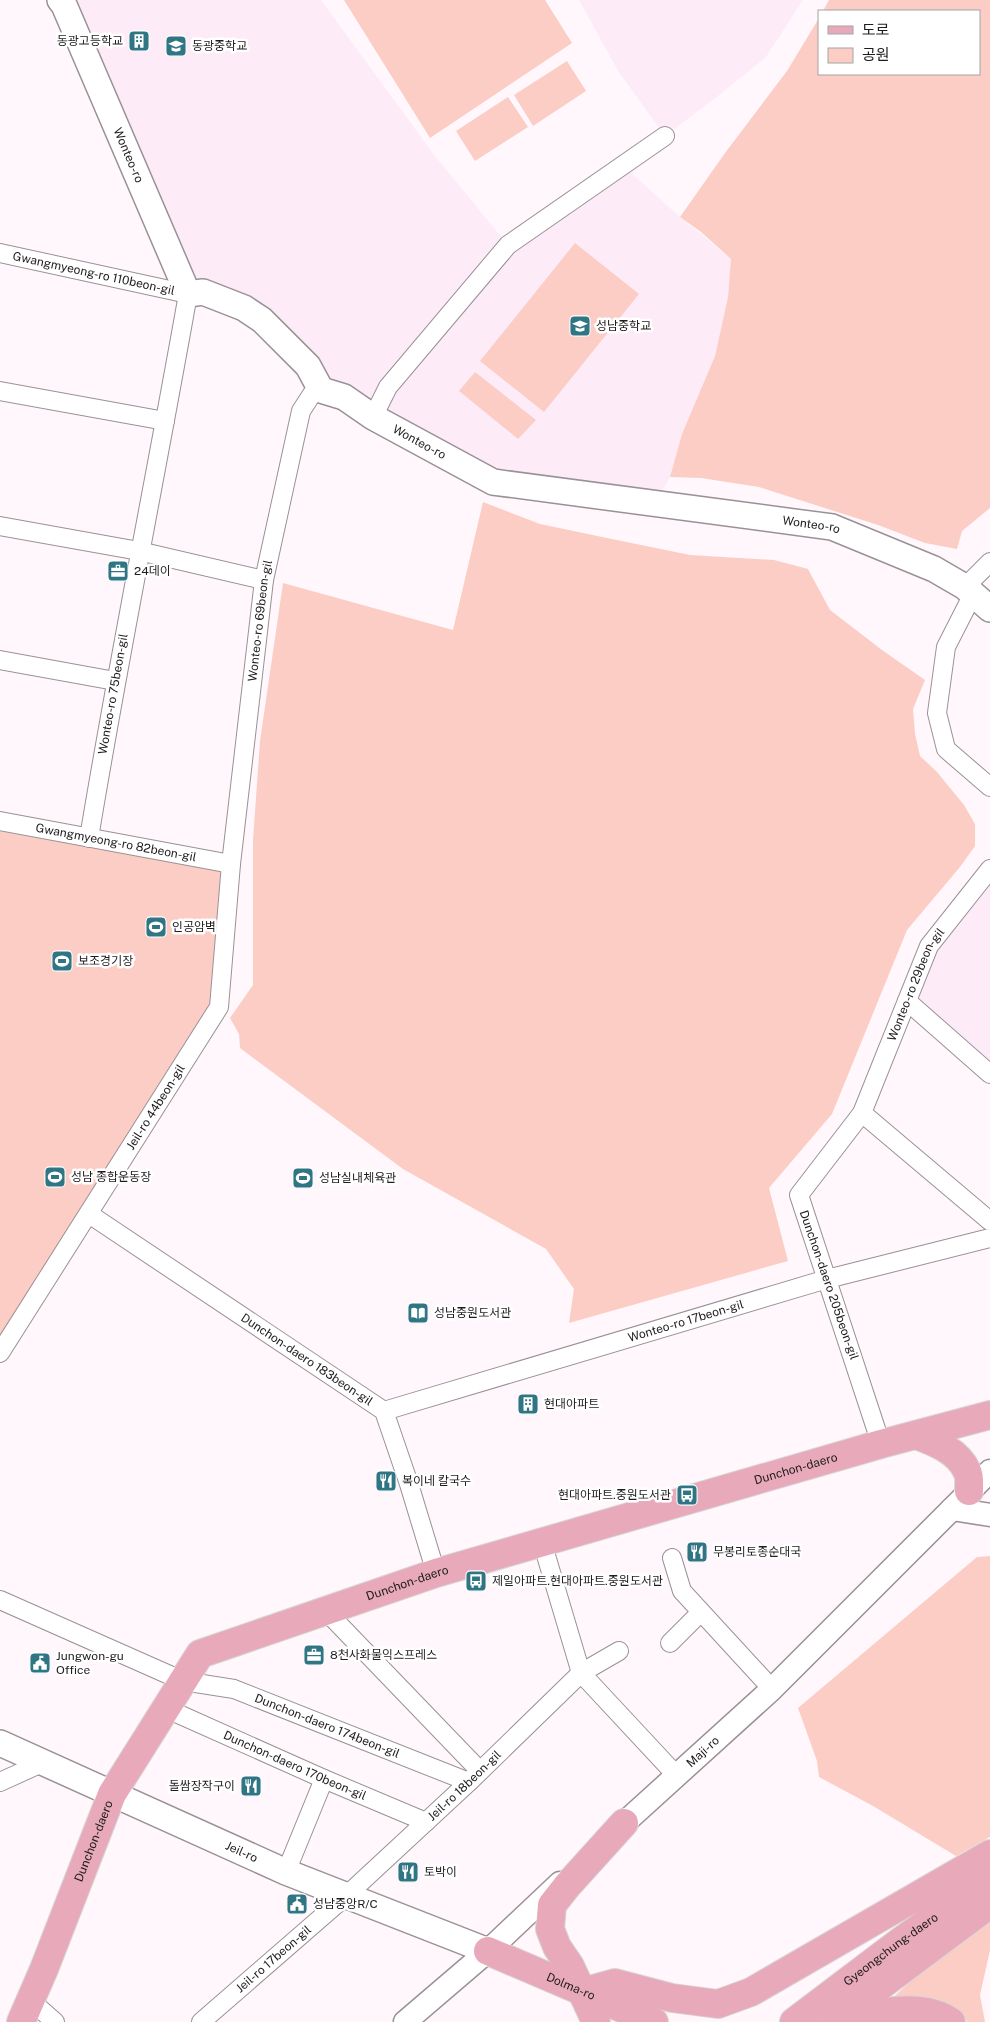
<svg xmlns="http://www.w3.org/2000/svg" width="990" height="2022" viewBox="0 0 990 2022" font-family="'Public Sans','Noto Sans KR',sans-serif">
	<rect width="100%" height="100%" fill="#fff7fc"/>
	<path fill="#fdecf7" d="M60,0H321L435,156L508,245L627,169L680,217L731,259L728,297L715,356L682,434L670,477L655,504L493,482L321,390L262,320L184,285Z
		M579,0H803L766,57L718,96L665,136L618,71Z
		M990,872V1074L907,1001L929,946Z"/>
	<path fill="#fccdc5" d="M344,0H545L572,43L430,138Z
		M829,0H990V508L962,531L957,549L925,543L878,525L759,487L701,478L670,477L682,434L715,356L728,297L731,259L701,232L680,217L725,153L787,71L819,18V74H979V11H823Z
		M567,61L586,91L533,126L514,95Z
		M508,97L528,127L475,161L456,131Z
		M575,243L639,294L544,412L480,361Z
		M475,372L536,420L518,439L459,391Z
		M483,502L540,524L607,538L690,555L774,560L808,569L830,610L882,650L925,680L913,709L915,734L920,756L937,772L964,805L975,824V846L960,867L907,930L832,1114L769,1188L788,1261L569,1323L574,1289L546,1249L403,1169L240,1048L239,1034L230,1018L253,985V840L260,741L283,583L453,630Z
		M0,831L224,870L219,1007L0,1348Z
		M990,1556V1837L956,1856L873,1806L819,1777L817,1761L798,1708L977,1557Z
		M990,1914V1950L980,1995L985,2022H967L965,2019L933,2001L887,2003L951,1944Z"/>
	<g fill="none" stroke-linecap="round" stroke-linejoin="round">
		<g stroke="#9a9197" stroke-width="20">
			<g id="minor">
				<path id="s1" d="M0,253L188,294C156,475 119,656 89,838"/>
				<path d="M0,391L165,421"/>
				<path d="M373,417L388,387L508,245L665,136"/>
				<path d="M0,526L139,551L264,580"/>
				<path d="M965,587L990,562"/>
				<path d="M973,594L946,647L937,713L946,749L990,787"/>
				<path d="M0,660L115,681"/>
				<path id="s2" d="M0,821L231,864"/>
				<path d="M907,1001L990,1074"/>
				<path d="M862,1113L990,1221"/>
				<path id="s3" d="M89,1214L384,1411L409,1484L436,1573"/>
				<path id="s4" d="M0,1353L219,1007L231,864L264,580L301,411L312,394L321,390"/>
				<path id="s5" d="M384,1411L827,1279L990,1238"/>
				<path id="s6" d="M881,1444L799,1195L862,1113L929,946L990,869"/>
				<path d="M542,1542L581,1673L676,1775"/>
				<path d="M672,1558L682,1591L772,1689"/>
				<path id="s7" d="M0,1600L183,1681L234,1689L469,1782"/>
				<path d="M326,1611L480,1771"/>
				<path d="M670,1643L701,1612"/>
				<path id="s8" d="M165,1708L324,1779L426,1822"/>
				<path d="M0,1782L44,1762"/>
				<path d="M286,1872L324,1779"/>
				<path d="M30,2000L55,2022"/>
				<path id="s9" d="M201,2022L346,1896L469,1782L581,1673L619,1651"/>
			</g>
		</g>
		<g stroke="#9a9197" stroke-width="25">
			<g id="tertiary">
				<path d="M952,1509L990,1515"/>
				<path id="s10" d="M611,1835L772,1689L990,1471"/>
				<path d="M405,2022L488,1951L560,1883"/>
			</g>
		</g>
		<g stroke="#9a9197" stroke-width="28">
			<g id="secondary">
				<path id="s11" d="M60,0L64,5L188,294L203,292L244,308L262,320L308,366L321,390L344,397L373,417L493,482L832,527L934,569L965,587L990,609"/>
				<path id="s12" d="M0,1743L286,1872L488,1951"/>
			</g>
		</g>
		<g stroke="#d7d6d6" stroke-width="30">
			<g id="primary">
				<path d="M916,1435C935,1442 958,1451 967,1471C970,1476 969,1485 969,1491"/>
				<path id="s13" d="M488,1951L654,2022"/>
				<path d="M583,1992L615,1983L672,1998L718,2004L751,1992L990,1854"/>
				<path id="s14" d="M21,2022L44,1969L112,1794L200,1654L436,1573L881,1444L990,1415"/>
				<path d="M596,2022L570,1966L557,1947L550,1929L552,1905L567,1886L624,1823"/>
				<path id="s15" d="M794,2022L901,1941L990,1878"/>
				<path d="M832,2022L990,1904"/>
				<path d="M849,2022C876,2010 926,2003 951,2022"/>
			</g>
		</g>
		<use href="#minor" stroke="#fff" stroke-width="18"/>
		<use href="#tertiary" stroke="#fff" stroke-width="22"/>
		<use href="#secondary" stroke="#fff" stroke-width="25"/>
		<use href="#primary" stroke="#e8aabb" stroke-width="28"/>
	</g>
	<defs>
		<g id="building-square" transform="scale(1.125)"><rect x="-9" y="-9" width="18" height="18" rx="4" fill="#307584" stroke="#fff"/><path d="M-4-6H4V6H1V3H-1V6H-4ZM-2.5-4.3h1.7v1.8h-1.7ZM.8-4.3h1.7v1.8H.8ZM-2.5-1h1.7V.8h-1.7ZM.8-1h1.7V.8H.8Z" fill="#fff"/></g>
		<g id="school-square" transform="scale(1.125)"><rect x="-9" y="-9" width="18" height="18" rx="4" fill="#307584" stroke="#fff"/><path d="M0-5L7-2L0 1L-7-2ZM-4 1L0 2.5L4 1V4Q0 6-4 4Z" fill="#fff"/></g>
		<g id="office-square" transform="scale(1.125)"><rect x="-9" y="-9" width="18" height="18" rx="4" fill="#307584" stroke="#fff"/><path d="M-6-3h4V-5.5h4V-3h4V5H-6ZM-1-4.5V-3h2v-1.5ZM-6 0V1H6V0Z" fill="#fff"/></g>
		<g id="stadium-square" transform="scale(1.125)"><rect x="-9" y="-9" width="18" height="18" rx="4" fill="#307584" stroke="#fff"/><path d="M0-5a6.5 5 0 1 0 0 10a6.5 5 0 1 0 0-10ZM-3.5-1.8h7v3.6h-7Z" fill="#fff"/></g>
		<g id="library-square" transform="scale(1.125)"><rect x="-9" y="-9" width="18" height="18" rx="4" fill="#307584" stroke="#fff"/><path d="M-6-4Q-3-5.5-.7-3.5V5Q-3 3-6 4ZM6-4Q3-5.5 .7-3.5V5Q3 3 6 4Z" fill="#fff"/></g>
		<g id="restaurant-square" transform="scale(1.125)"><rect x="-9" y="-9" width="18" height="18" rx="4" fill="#307584" stroke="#fff"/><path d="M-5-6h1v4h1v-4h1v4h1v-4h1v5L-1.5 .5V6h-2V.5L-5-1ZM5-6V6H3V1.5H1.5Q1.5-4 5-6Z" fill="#fff"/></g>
		<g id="bus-square" transform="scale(1.125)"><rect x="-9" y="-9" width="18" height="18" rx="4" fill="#307584" stroke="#fff"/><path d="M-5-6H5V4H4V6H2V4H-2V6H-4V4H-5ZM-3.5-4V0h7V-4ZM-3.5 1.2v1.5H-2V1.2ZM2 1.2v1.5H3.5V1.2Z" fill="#fff"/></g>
		<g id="civic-square" transform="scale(1.125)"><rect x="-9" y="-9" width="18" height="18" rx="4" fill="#307584" stroke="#fff"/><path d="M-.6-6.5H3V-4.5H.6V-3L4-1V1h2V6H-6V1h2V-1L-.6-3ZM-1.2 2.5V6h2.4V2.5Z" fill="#fff"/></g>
	</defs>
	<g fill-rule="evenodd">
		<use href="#building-square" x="139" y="41"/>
		<use href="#school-square" x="176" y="46"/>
		<use href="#school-square" x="580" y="326"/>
		<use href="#office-square" x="118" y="571"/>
		<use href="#stadium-square" x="156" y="927"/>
		<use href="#stadium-square" x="62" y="961"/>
		<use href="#stadium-square" x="55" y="1177"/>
		<use href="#stadium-square" x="303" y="1178"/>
		<use href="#library-square" x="418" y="1313"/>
		<use href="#building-square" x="528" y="1404"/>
		<use href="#restaurant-square" x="386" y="1481"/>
		<use href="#bus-square" x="687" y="1495"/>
		<use href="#restaurant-square" x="697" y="1552"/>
		<use href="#bus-square" x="476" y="1581"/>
		<use href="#office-square" x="314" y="1655"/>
		<use href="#civic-square" x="40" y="1663"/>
		<use href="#restaurant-square" x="251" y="1786"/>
		<use href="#restaurant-square" x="408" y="1872"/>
		<use href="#civic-square" x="297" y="1904"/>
	</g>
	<g text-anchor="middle" stroke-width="5" stroke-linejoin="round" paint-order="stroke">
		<g font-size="12" fill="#201c1e" stroke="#fff" text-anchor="start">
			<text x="123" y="45" text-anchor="end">동광고등학교</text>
			<text x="192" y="50">동광중학교</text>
			<text x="596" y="330">성남중학교</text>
			<text x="134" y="575">24데이</text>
			<text x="172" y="931">인공암벽</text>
			<text x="78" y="965">보조경기장</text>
			<text x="71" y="1181">성남 종합운동장</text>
			<text x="319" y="1182">성남실내체육관</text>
			<text x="434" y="1317">성남중원도서관</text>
			<text x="544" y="1408">현대아파트</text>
			<text x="402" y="1485">복이네 칼국수</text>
			<text x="671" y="1499" text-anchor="end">현대아파트.중원도서관</text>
			<text x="713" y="1556">무봉리토종순대국</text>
			<text x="492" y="1585">제일아파트.현대아파트.중원도서관</text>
			<text x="330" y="1659">8천사화물익스프레스</text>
			<text x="56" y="1660">Jungwon-gu<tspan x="56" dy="14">Office</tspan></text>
			<text x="235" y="1790" text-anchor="end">돌쌈장작구이</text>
			<text x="424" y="1876">토박이</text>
			<text x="313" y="1908">성남중앙R/C</text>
		</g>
		<g font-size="12" fill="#201c1e" stroke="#fff">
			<text dy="4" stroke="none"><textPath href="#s11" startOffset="170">Wonteo-ro</textPath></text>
			<text dy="4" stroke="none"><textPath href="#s1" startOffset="96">Gwangmyeong-ro 110beon-gil</textPath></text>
			<text dy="4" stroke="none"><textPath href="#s11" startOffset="606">Wonteo-ro</textPath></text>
			<text dy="4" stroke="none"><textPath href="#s11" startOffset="1011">Wonteo-ro</textPath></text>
			<text dy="4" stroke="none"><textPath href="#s4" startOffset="798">Wonteo-ro 69beon-gil</textPath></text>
			<text transform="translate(113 694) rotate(-80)" y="4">Wonteo-ro 75beon-gil</text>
			<text dy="4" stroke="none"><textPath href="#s2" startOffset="118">Gwangmyeong-ro 82beon-gil</textPath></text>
			<text dy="4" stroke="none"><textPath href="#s6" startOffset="505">Wonteo-ro 29beon-gil</textPath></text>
			<text dy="4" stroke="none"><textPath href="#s4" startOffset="291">Jeil-ro 44beon-gil</textPath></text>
			<text transform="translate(829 1285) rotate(71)" y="4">Dunchon-daero 205beon-gil</text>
			<text dy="4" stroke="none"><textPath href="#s5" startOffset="315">Wonteo-ro 17beon-gil</textPath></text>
			<text dy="4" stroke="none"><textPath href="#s3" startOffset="262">Dunchon-daero 183beon-gil</textPath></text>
			<text dy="4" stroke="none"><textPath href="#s14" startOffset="1035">Dunchon-daero</textPath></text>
			<text dy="4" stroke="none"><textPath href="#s14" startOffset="630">Dunchon-daero</textPath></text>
			<text dy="4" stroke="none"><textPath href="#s7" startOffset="352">Dunchon-daero 174beon-gil</textPath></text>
			<text dy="4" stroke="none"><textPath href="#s10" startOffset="124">Maji-ro</textPath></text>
			<text dy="4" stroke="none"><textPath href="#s8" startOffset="142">Dunchon-daero 170beon-gil</textPath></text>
			<text dy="4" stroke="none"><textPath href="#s9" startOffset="354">Jeil-ro 18beon-gil</textPath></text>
			<text dy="4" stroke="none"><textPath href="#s14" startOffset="195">Dunchon-daero</textPath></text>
			<text dy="4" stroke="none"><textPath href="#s12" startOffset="265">Jeil-ro</textPath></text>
			<text dy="4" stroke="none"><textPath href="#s15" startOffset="121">Gyeongchung-daero</textPath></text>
			<text dy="4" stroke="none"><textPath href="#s9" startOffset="96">Jeil-ro 17beon-gil</textPath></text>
			<text dy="4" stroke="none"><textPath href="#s13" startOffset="90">Dolma-ro</textPath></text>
		</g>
	</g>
	<rect x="818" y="10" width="162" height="65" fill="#ffffff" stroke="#a6a4a5"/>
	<rect x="828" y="26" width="25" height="8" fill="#e8aabb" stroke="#a6a4a5"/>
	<text x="862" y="35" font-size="15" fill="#201c1e">도로</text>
	<rect x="828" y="48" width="25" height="15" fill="#fccdc5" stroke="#a6a4a5"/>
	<text x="862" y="60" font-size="15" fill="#201c1e">공원</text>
</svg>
